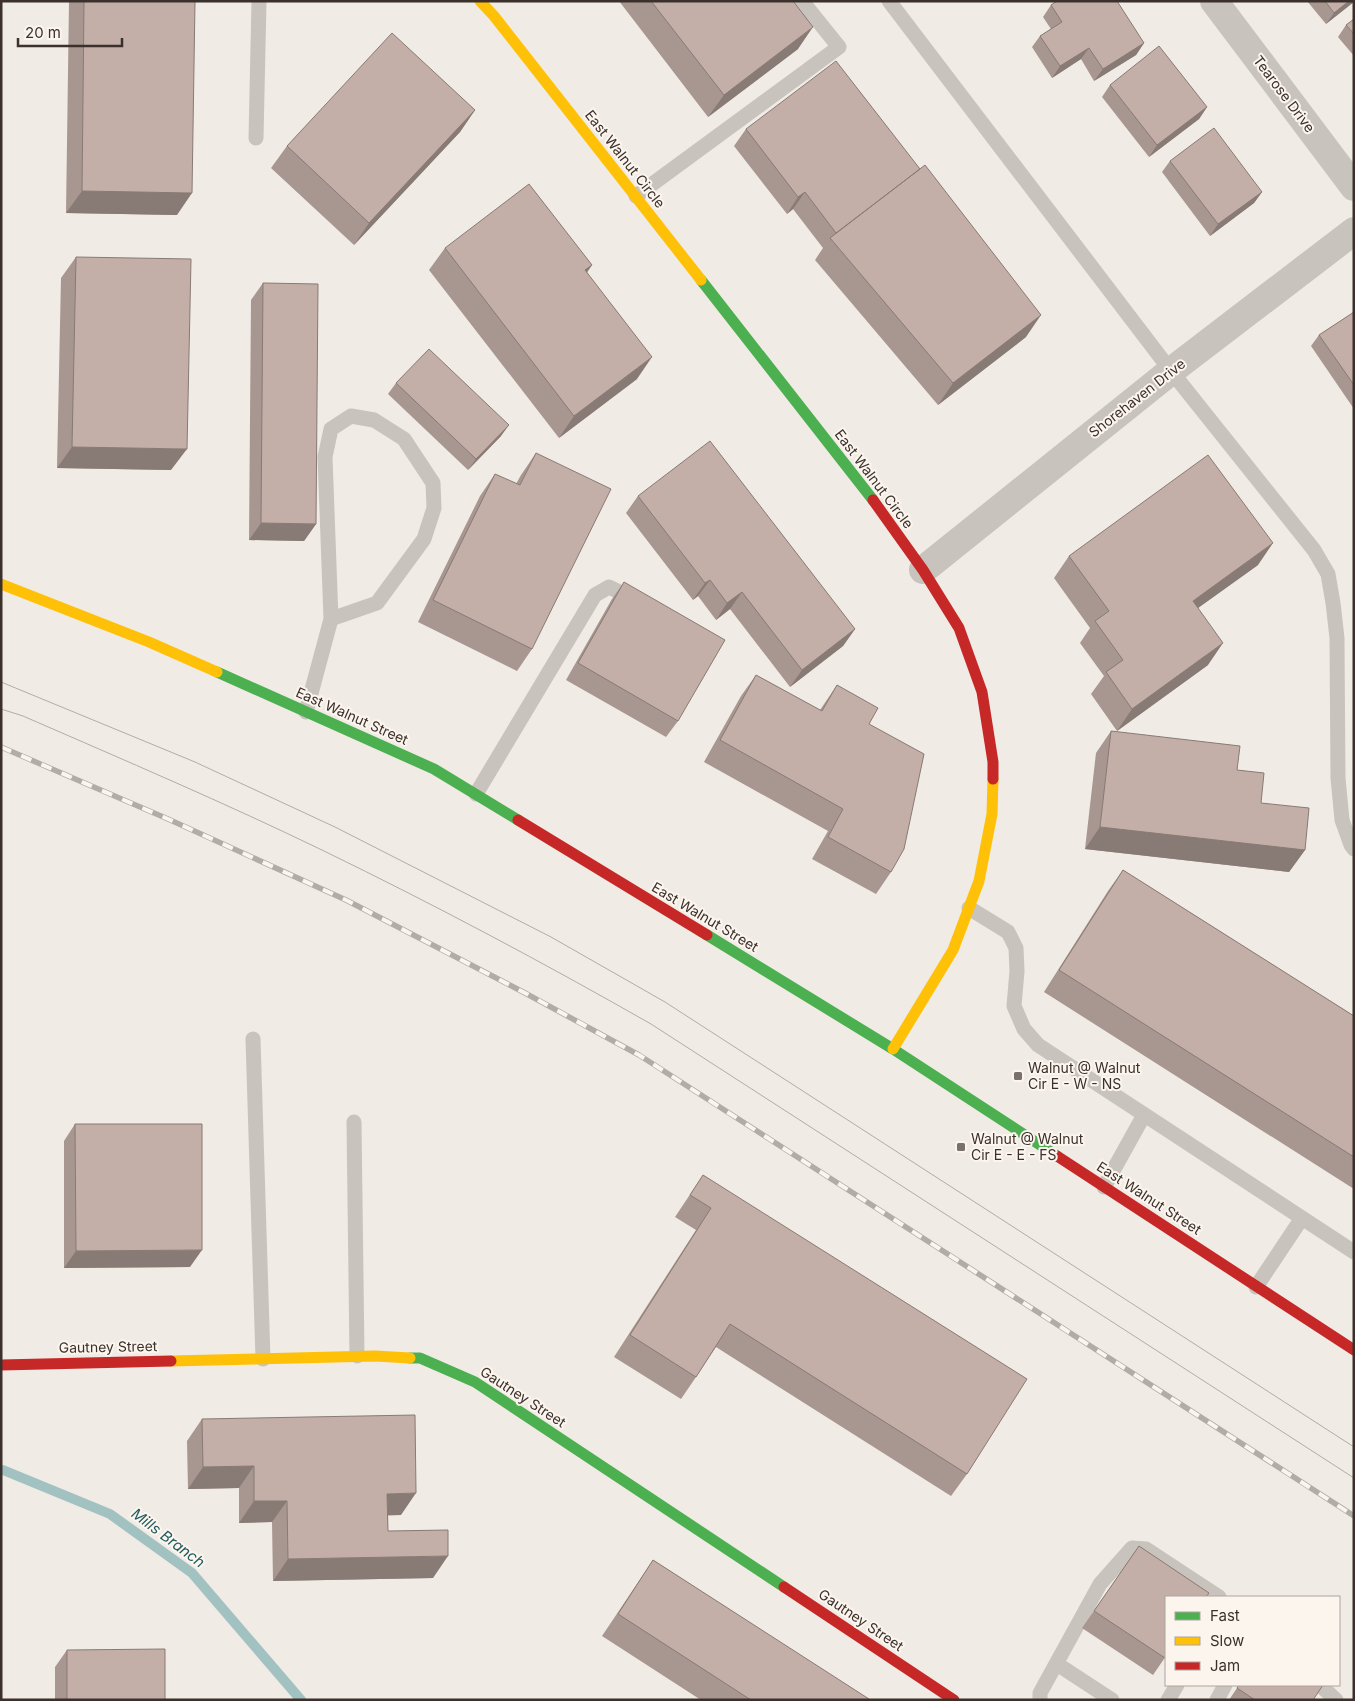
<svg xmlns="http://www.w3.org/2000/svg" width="1355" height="1701" viewBox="0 0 1355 1701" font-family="Inter,sans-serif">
	<rect width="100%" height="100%" fill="#f0ebe5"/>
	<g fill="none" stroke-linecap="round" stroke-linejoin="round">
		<path stroke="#a1c2c1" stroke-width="10" d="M3,1470L110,1514L192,1573L301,1700"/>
		<path stroke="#c9c3be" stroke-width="15" d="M889,1L1171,371L1314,550L1328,574L1333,603L1337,638L1338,778L1342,820L1351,845L1354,849
			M256,138L259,1
			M636,196L839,47L802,1
			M306,712L331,619L325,457L331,429L351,416L374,420L404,439L433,483L434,508L424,539L377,603L331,619
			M476,794L595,595L609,587L636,600
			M969,908L1008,932L1016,948L1017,971L1014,1006L1024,1029L1038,1045L1354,1252
			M253,1039L263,1359
			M354,1122L357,1356
			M1104,1187L1144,1115
			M1256,1287L1302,1218
			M1057,1664L1112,1700
			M1320,1685L1336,1700
			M1040,1700V1693L1100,1584L1132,1548L1146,1549L1219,1597
			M1168,1700L1177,1685
			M1217,1700L1225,1685"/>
		<path stroke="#c9c3be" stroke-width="28" d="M1214,1L1354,187
			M923,570L1171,371L1354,231"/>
		<path stroke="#4caf50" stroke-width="11" d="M701,280L873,500
			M217,672L434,769L518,820
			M707,935L893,1049L1057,1156
			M410,1358H420L475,1382L784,1587"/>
		<path stroke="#ffc107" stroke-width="11" d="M480,1L494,16L701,280
			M1,584L149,642L217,672
			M893,1049L953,950L979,881L992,814L993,779
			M171,1361L375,1356L410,1358"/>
		<path stroke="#c62828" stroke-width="11" d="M873,500L923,570L959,628L982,692L993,762V779
			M518,820L707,935
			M1057,1156L1354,1350
			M1,1365L171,1361
			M784,1587L954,1700"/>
		<path stroke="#b1aca8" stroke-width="1" d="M1,682L195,762L335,827L551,937L665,1002L1354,1447
			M1,709L23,716C124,760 225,803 324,851C435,905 544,963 651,1024L1354,1478"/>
		<g stroke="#b1aca8" stroke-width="5.5">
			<path id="rail" d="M1,747L168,819L346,900L525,993L639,1055L1354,1516"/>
		</g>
		<use href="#rail" stroke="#fbf5ee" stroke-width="4" stroke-dasharray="11" stroke-linecap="butt"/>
	</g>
	<path fill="#a89690" d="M69,1H195L177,215L66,213Z
		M619,1H793L798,49L708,117Z
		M1307,1H1354L1326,24Z
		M1051,5L1144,43L1136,55L1094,81L1081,59L1052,78L1032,47L1040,36L1051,29L1043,17Z
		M1354,19V56L1338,37L1346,25Z
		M1110,85L1207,107L1199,119L1149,157L1102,97Z
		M475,110L460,132L354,245L271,168L287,146Z
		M746,129L1026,337L938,405L815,260L823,248L793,209L787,214L734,146Z
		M1170,161L1262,192L1254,203L1210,236L1162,172Z
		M445,248L592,265L587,272L637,379L559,438L429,270Z
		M76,257L171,470L57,468L61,278Z
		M263,283L316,524L304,541L249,540L251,300Z
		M1354,312V409L1311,346L1319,335Z
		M396,383L501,436L468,470L388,394Z
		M536,453L532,649L517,671L418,622L480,496L495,474L516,484L521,475Z
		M638,496L855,629L843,646L790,687L730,609L716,620L698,596L693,600L626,513Z
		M1069,556L1258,565L1198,608L1208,665L1117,731L1091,694L1104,676L1080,643L1090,628L1054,578Z
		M624,582L678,721L666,737L566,680L612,599Z
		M756,675L820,710L837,685L869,724L891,872L876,894L812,859L828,831L704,762L741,696Z
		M1111,731L1237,770L1261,803L1305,850L1289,872L1085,849L1096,753Z
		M1123,870L1354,1016V1189L1044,992L1108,891Z
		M75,1124L190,1267L64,1268V1141Z
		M703,1175L967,1474L951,1496L716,1347L696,1377L681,1399L614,1357L696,1230L675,1217Z
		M202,1419L401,1515H388V1531L433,1578L273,1581L272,1522L239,1523V1488L188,1489L187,1441Z
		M1139,1546L1166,1656L1153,1675L1082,1628Z
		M653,1560L868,1700H701L602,1636Z
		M67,1650L165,1700H55V1667Z
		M1239,1685L1313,1700H1229Z"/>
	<path fill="#887a75" d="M1349,1H1354V2L1326,24L1334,13Z
		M813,27L798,49L708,117L724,95Z
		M1144,43L1136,55L1094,81L1103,69Z
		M1089,48L1081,59L1052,78L1060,66Z
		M1207,107L1199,119L1149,157L1157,145Z
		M475,110L460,132L354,245L369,223Z
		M82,191L192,193L177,215L66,213Z
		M805,192L793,209L787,214L798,197Z
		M1262,192L1254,203L1210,236L1218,224Z
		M592,265L577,287L585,270Z
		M1041,315L1026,337L938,405L953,383Z
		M652,357L637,379L559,438L574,416Z
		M509,425L501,436L468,470L476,459Z
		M72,447L187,449L171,470L57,468Z
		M261,523L316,524L304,541L249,540Z
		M1273,543L1258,565L1177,623L1193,601Z
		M710,580L698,596L693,600L705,583Z
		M742,592L730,609L716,620L727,603Z
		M855,629L843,646L790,687L802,670Z
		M1223,643L1208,665L1117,731L1132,709Z
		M1100,827L1305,850L1289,872L1085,849Z
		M202,1250L190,1267L64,1268L76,1251Z
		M254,1466L239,1488L188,1489L203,1467Z
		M416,1493L401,1515L372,1516L387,1494Z
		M254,1501H287L272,1522L239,1523Z
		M448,1556L433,1578L273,1581L288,1559Z"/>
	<path fill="#c3afa7" stroke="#887a75" d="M84,1H195L192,193L82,191Z
		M651,1H793L813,27L724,95Z
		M1057,1H1117L1144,43L1103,69L1089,48L1060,66L1040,36L1062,22L1051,5Z
		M1325,1H1349L1334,13Z
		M1354,19V34L1346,25Z
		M392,33L475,110L369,223L287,146Z
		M1159,46L1207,107L1157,145L1110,85Z
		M836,61L920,169L836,233L805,192L798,197L746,129Z
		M1214,128L1262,192L1218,224L1170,161Z
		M925,165L1041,315L953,383L830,238Z
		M529,184L592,265L585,270L652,357L574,416L445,248Z
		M76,257L191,259L187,449L72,447Z
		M263,283L318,284L316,524L261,523Z
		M1354,312V385L1319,335Z
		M429,349L509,425L476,459L396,383Z
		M710,441L855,629L802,670L742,592L727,603L710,580L705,583L638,496Z
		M536,453L611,489L532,649L433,600L495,474L520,485Z
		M1208,455L1273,543L1193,601L1223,643L1132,709L1106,672L1123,660L1095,621L1109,611L1069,556Z
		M624,582L725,640L678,721L578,663Z
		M756,675L822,711L837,685L878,708L869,724L924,754L904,849L891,872L828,837L843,809L720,740Z
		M1111,731L1240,746L1237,770L1264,773L1261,803L1309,808L1305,850L1100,827Z
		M1123,870L1354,1016V1157L1059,970Z
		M75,1124H202V1250L76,1251Z
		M703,1175L1027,1379L967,1474L730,1324L696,1377L630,1335L711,1208L690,1195Z
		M415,1415L416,1493L387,1494L388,1531L448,1530V1556L288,1559L287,1501H254V1466L203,1467L202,1419Z
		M1139,1546L1209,1593L1206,1597H1166V1656L1165,1658L1094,1611Z
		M653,1560L869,1699L868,1700H751L618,1614Z
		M165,1649V1700H67V1650Z
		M1239,1685H1323L1313,1700H1255L1237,1688Z"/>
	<g fill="#7a716c" stroke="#fbf5ee" stroke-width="2">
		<rect x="1013" y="1071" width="10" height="10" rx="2.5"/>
		<rect x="956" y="1142" width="10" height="10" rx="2.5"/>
	</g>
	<g text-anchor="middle" stroke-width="4" stroke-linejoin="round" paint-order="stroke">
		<g font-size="14" fill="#3b302b" stroke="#fbf5ee">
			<text transform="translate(1284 94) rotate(53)" y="5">Tearose Drive</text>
			<text transform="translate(625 159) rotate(52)" y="5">East Walnut Circle</text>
			<text transform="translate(1137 398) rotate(-38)" y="5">Shorehaven Drive</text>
			<text transform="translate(874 479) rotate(53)" y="5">East Walnut Circle</text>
			<text transform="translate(352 716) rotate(24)" y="5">East Walnut Street</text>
			<text transform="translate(705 917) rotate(31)" y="5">East Walnut Street</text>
			<text transform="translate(1149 1198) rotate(33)" y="5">East Walnut Street</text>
			<text transform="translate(108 1347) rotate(-1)" y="5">Gautney Street</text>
			<text transform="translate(523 1397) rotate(33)" y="5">Gautney Street</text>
			<text transform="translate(861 1620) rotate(34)" y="5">Gautney Street</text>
		</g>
		<g font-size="14" fill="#3b302b" stroke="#fbf5ee" text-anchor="start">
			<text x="1028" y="1073">Walnut @ Walnut<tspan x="1028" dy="16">Cir E - W - NS</tspan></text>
			<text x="971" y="1144">Walnut @ Walnut<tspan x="971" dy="16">Cir E - E - FS</tspan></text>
		</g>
		<g font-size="15" font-style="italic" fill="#1f5a5e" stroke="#fbf5ee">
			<text transform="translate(168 1538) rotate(37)" y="5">Mills Branch</text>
		</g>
	</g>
	<rect width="1355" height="1701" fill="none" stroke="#3b302b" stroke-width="5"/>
	<rect x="1165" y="1596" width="175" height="90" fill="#fbf5ee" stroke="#aea6a0"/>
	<rect x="1175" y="1612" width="25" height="8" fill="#4caf50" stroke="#aea6a0"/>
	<text x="1210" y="1621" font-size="15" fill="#3b302b">Fast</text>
	<rect x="1175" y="1637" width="25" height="8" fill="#ffc107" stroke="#aea6a0"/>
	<text x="1210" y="1646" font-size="15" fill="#3b302b">Slow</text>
	<rect x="1175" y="1662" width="25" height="8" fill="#c62828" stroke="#aea6a0"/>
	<text x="1210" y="1671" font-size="15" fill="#3b302b">Jam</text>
	<path d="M18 38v8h104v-8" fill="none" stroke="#3b302b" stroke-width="2.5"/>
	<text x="25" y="38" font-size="15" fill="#3b302b" stroke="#fbf5ee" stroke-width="4" paint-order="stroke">20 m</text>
</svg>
